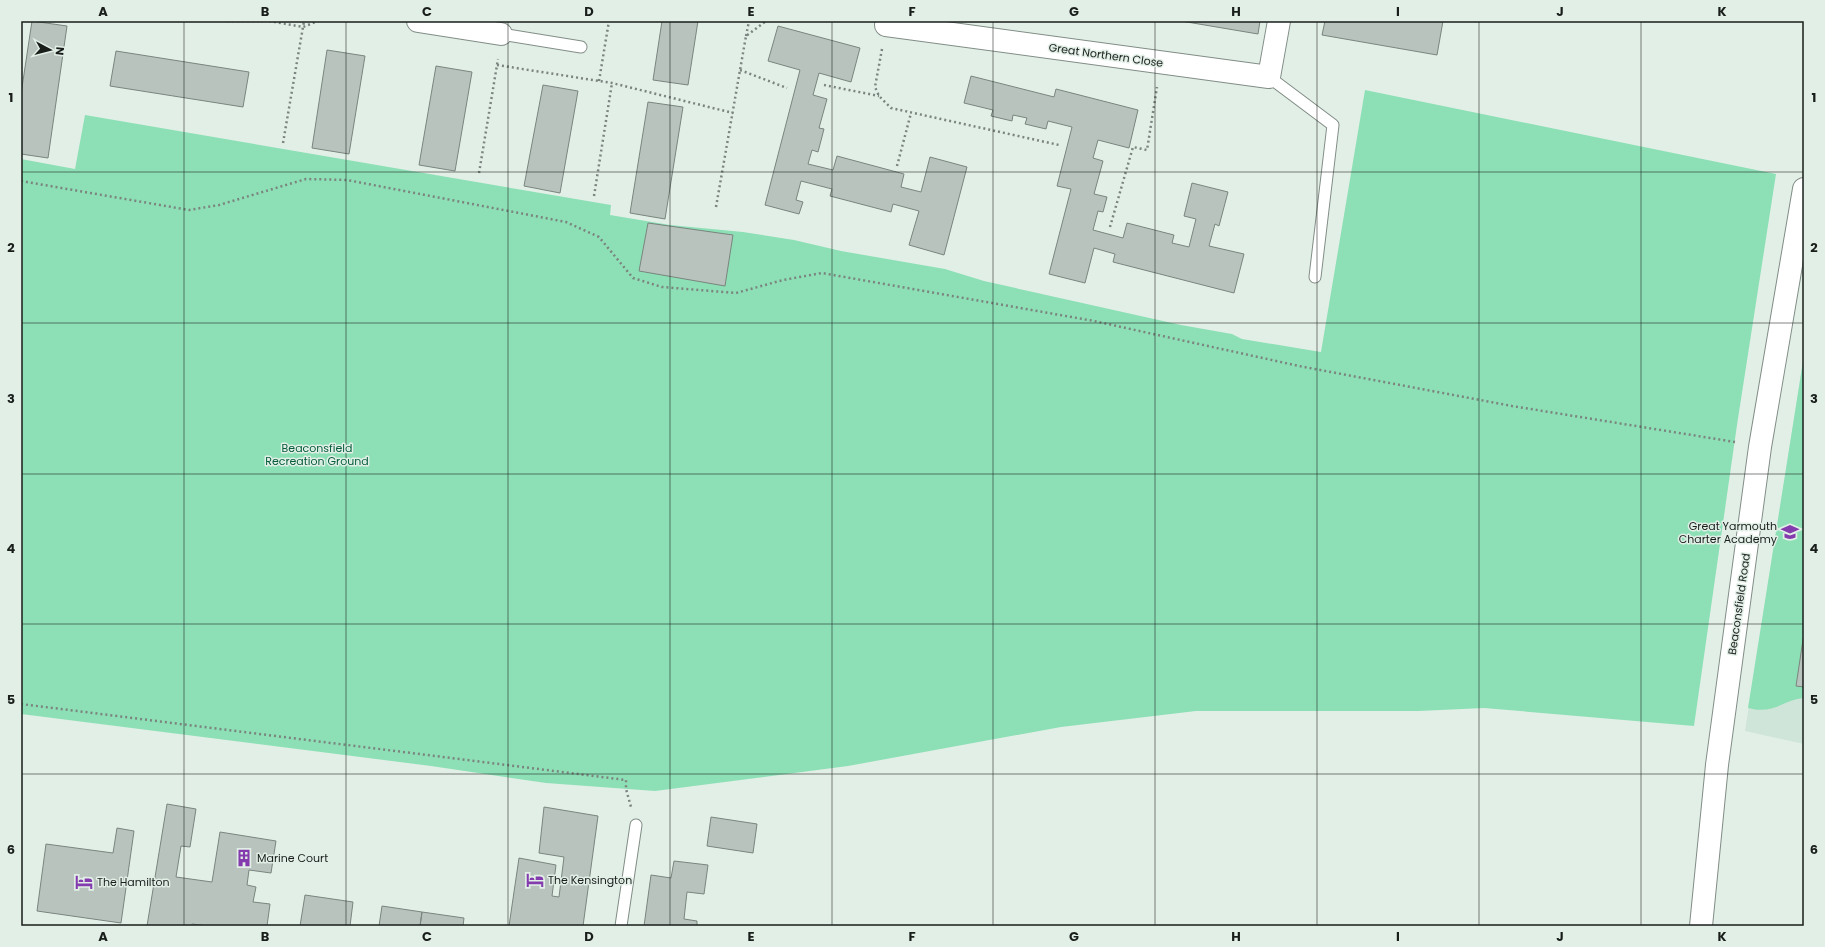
<svg xmlns="http://www.w3.org/2000/svg" width="1825" height="947" viewBox="0 0 1825 947" font-family="Poppins,sans-serif">
	<rect width="100%" height="100%" fill="#e2efe7"/>
	<path fill="#d0e5d9" d="M1804,355V744L1745,731Z"/>
	<path fill="#8de0b6" d="M1365,90L1776,174L1737,425L1694,726L1484,708L1419,711H1196L1061,727L848,766L655,791L546,783L431,766L21,714V159L75,169L85,115L611,205L610,215L670,225L743,232L794,240L841,251L945,269L984,281L1181,325L1232,334L1242,339L1321,352Z
		M1804,355V698C1782,700 1775,715 1748,708Z"/>
	<path fill="#b7c3bc" stroke="#79857e" d="M32,21L67,26L48,158L21,154V94Z
		M662,21H698L688,85L653,80Z
		M1181,21H1260L1258,34Z
		M1325,21H1443L1437,55L1322,35Z
		M778,26L860,48L851,82L819,73L813,95L827,99L819,128L824,129L818,152L812,150L808,164L833,170L837,156L904,174L901,187L921,192L930,157L967,167L944,255L909,245L919,211L893,204L891,212L830,196L832,189L801,181L796,200L803,202L799,214L765,205L800,70L768,61Z
		M327,50L365,56L349,154L312,148Z
		M116,51L249,72L243,107L110,86Z
		M436,66L472,72L455,171L419,165Z
		M971,76L1054,97L1056,89L1138,110L1129,148L1098,140L1093,158L1103,161L1094,194L1107,197L1103,212L1098,211L1093,230L1123,238L1127,223L1174,235L1172,243L1189,247L1196,219L1184,216L1192,183L1228,192L1219,226L1215,224L1209,246L1244,254L1234,293L1113,262L1115,254L1094,248L1085,283L1049,274L1071,189L1057,186L1072,127L1048,121L1046,129L1025,124L1027,118L1013,115L1012,121L991,116L993,110L964,103Z
		M543,85L578,91L560,193L524,186Z
		M648,102L683,107L665,219L630,213Z
		M648,223L733,235L725,286L639,271Z
		M1804,633V687L1796,686Z
		M167,804L196,809L190,847L181,846L176,877L212,882L220,832L276,841L271,873L249,870L247,885L256,887L253,902L270,904L267,926H208L192,924L191,926H147Z
		M544,807L598,816L583,926H509L519,858L556,865L552,896L559,897L564,857L539,853Z
		M711,817L757,824L753,853L707,846Z
		M117,828L134,831L121,923L37,911L46,844L113,853Z
		M674,861L708,865L704,894L687,892L684,919L697,921V926H644L651,875L671,878Z
		M305,895L353,902L350,926H300Z
		M382,906L422,912L420,926H379Z
		M422,912L464,918L463,926H420Z"/>
	<g fill="none" stroke-linecap="round" stroke-linejoin="round">
		<g stroke="#818d86" stroke-width="13">
			<path id="service" d="M501,34L581,47
				M1269,77L1333,125L1315,277
				M621,926L636,825"/>
		</g>
		<g stroke="#818d86" stroke-width="24">
			<path id="minor" d="M418,21L501,34
				M886,25L1269,77L1279,21
				M1701,926L1717,765L1760,447L1804,189"/>
		</g>
		<path stroke="#7b847f" stroke-width="2.5" stroke-dasharray="2 3" stroke-linecap="butt" d="M227,21H263
			M269,21L303,27L318,21
			M746,36L749,21
			M882,49L875,87L879,96L891,108L1059,145
			M497,65L612,83L733,113
			M740,70L787,88
			M599,81L609,21
			M824,85L879,96
			M283,143L304,21
			M897,166L911,113
			M479,173L498,59
			M21,181L189,210L219,205L306,179L347,180L566,222L599,237L633,278L662,287L736,293L783,280L822,273L1094,321L1299,366L1512,406L1735,442
			M594,196L612,83
			M716,207L746,36L766,21
			M1110,227L1133,147L1147,150L1157,87
			M21,704L626,780V789L631,807"/>
		<use href="#service" stroke="#fff" stroke-width="11"/>
		<use href="#minor" stroke="#fff" stroke-width="22"/>
	</g>
	<path fill="none" stroke="#191e1b" stroke-width="1" stroke-opacity="0.55" d="M184,21V926M346,21V926M508,21V926M670,21V926M832,21V926M993,21V926M1155,21V926M1317,21V926M1479,21V926M1641,21V926M21,172H1804M21,323H1804M21,474H1804M21,624H1804M21,774H1804"/>
	<defs>
		<g id="school-bare" transform="scale(1.38)"><path d="M0-5L7-2L0 1L-7-2ZM-4 1L0 2.5L4 1V4Q0 6-4 4Z" fill="#843bad" stroke="#e2efe7" stroke-width="2.5" paint-order="stroke"/></g>
		<g id="building-bare" transform="scale(1.38)"><path d="M-4-6H4V6H1V3H-1V6H-4ZM-2.5-4.3h1.7v1.8h-1.7ZM.8-4.3h1.7v1.8H.8ZM-2.5-1h1.7V.8h-1.7ZM.8-1h1.7V.8H.8Z" fill="#843bad" stroke="#e2efe7" stroke-width="2.5" paint-order="stroke"/></g>
		<g id="hotel-bare" transform="scale(1.38)"><path d="M-6-4.5h1.5V1H6V5H4.5V3h-9V5H-6ZM-4 0a1.8 1.8 0 1 1 3.6 0ZM.5 0V-2.5h3Q6-2.5 6 0Z" fill="#843bad" stroke="#e2efe7" stroke-width="2.5" paint-order="stroke"/></g>
	</defs>
	<g fill-rule="evenodd">
		<use href="#school-bare" x="1790" y="532"/>
		<use href="#building-bare" x="244" y="858"/>
		<use href="#hotel-bare" x="535" y="880"/>
		<use href="#hotel-bare" x="84" y="882"/>
	</g>
	<g text-anchor="middle" stroke-width="3" stroke-linejoin="round" paint-order="stroke">
		<g font-size="11" fill="#191e1b" stroke="#e2efe7">
			<text transform="translate(1106 55) rotate(8)" y="4">Great Northern Close</text>
			<text transform="translate(1739 604) rotate(-82)" y="4">Beaconsfield Road</text>
		</g>
		<g font-size="11" fill="#065d3d" stroke="#e2efe7">
			<text x="317" y="452">Beaconsfield<tspan x="317" dy="13">Recreation Ground</tspan></text>
		</g>
		<g font-size="11" fill="#191e1b" stroke="#e2efe7" text-anchor="start">
			<text x="1777" y="530" text-anchor="end">Great Yarmouth<tspan x="1777" dy="13">Charter Academy</tspan></text>
			<text x="257" y="862">Marine Court</text>
			<text x="548" y="884">The Kensington</text>
			<text x="97" y="886">The Hamilton</text>
		</g>
	</g>
	<rect width="1825" height="947" fill="none" stroke="#e2efe7" stroke-width="44"/>
	<g transform="translate(50 50) rotate(97)" stroke="#e2efe7" stroke-width="3" paint-order="stroke">
	<path d="M0-3L7 15L0 10L-7 15Z" fill="#191e1b"/>
	<text y="-6" font-size="11" font-weight="bold" text-anchor="middle" fill="#191e1b">N</text>
	</g>
	<rect x="22" y="22" width="1781" height="903" fill="none" stroke="#191e1b" stroke-width="1.5"/>
	<g font-size="13" text-anchor="middle" font-weight="bold" fill="#191e1b">
		<text x="103" y="16">A</text>
		<text x="265" y="16">B</text>
		<text x="427" y="16">C</text>
		<text x="589" y="16">D</text>
		<text x="751" y="16">E</text>
		<text x="912" y="16">F</text>
		<text x="1074" y="16">G</text>
		<text x="1236" y="16">H</text>
		<text x="1398" y="16">I</text>
		<text x="1560" y="16">J</text>
		<text x="1722" y="16">K</text>
		<text x="11" y="102">1</text>
		<text x="1814" y="102">1</text>
		<text x="11" y="252">2</text>
		<text x="1814" y="252">2</text>
		<text x="11" y="403">3</text>
		<text x="1814" y="403">3</text>
		<text x="11" y="553">4</text>
		<text x="1814" y="553">4</text>
		<text x="11" y="704">5</text>
		<text x="1814" y="704">5</text>
		<text x="11" y="854">6</text>
		<text x="1814" y="854">6</text>
		<text x="103" y="941">A</text>
		<text x="265" y="941">B</text>
		<text x="427" y="941">C</text>
		<text x="589" y="941">D</text>
		<text x="751" y="941">E</text>
		<text x="912" y="941">F</text>
		<text x="1074" y="941">G</text>
		<text x="1236" y="941">H</text>
		<text x="1398" y="941">I</text>
		<text x="1560" y="941">J</text>
		<text x="1722" y="941">K</text>
	</g>
</svg>
